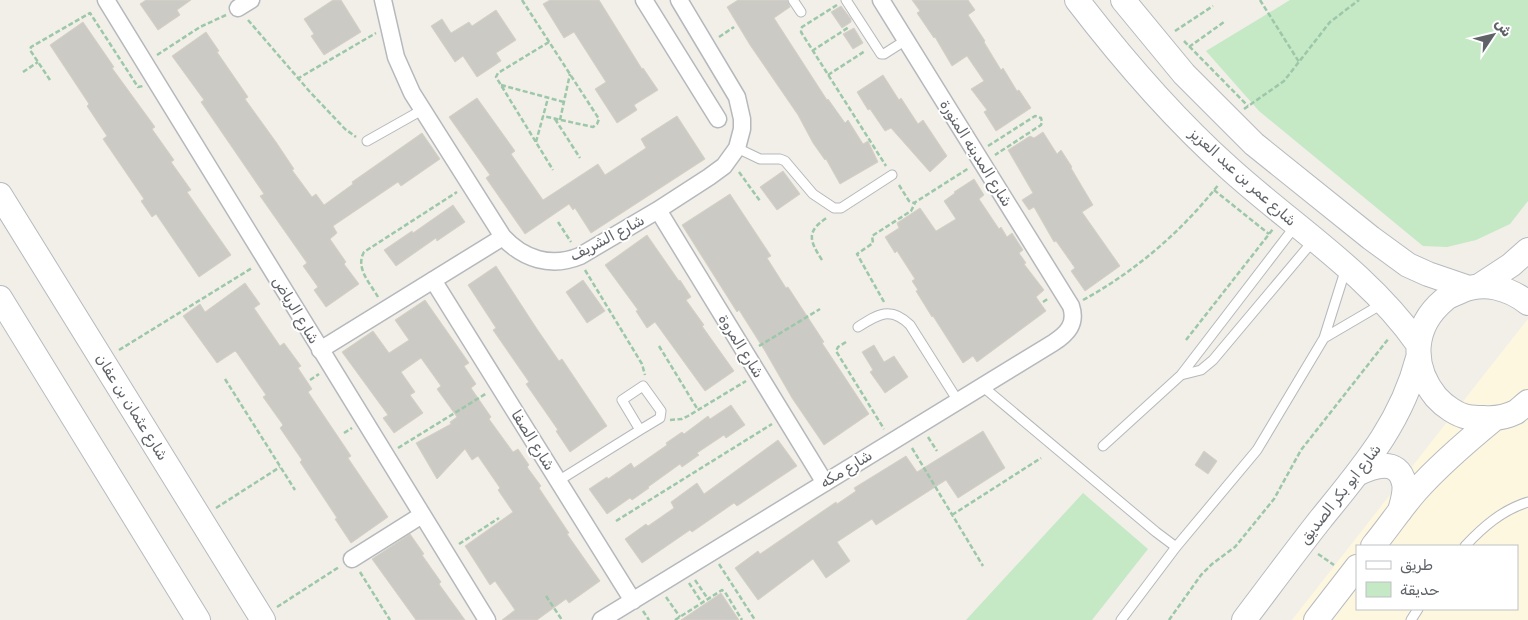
<svg xmlns="http://www.w3.org/2000/svg" width="1528" height="620" viewBox="0 0 1528 620" font-family="Rubik,'Noto Naskh Arabic',sans-serif">
	<rect width="100%" height="100%" fill="#f1efe8"/>
	<path fill="#fef7e0" fill-rule="evenodd" d="M1528,319V620H1292L1494,362ZM1357,546H1517V609H1357Z"/>
	<path fill="#c5e8c5" d="M1290,0H1528V201L1510,224L1476,240L1447,247L1423,246L1259,111L1206,51Z
		M1083,493L1148,549L1092,620H966Z"/>
	<path fill="#cccac5" stroke="#d6d1c6" d="M146,0H191L177,10L180,15L158,30L140,4Z
		M333,0H341L361,32L324,55L311,36L314,34L304,19Z
		M550,0H599L642,69L643,68L658,90L634,105L637,110L617,123L595,89L606,82L574,32L564,38L543,4Z
		M738,0H787L790,7L774,18L827,100L828,99L845,123L848,120L863,144L868,141L878,162L840,184L826,159L825,160L813,143L798,115L750,45L727,7Z
		M912,0H968L975,10L968,15L985,41L984,42L1001,70L1003,68L1017,91L1019,90L1031,108L996,131L984,112L987,110L971,89L984,81L967,56L952,66L935,37L934,38L917,13L920,11Z
		M841,6L851,19V22L842,28L831,12Z
		M496,10L516,40L496,53L501,61L477,77L463,56L455,62L431,26L442,19L451,33L469,22L472,26Z
		M83,22L114,67L112,68L155,127L152,129L174,160L171,162L191,190L187,192L231,255L199,277L156,214L152,217L141,201L144,199L103,139L107,136L87,106L89,104L50,45Z
		M854,28L863,43L853,49L843,34Z
		M206,32L219,51L217,52L248,97L245,99L276,142L294,169L292,170L312,197L316,194L324,205L353,184L352,182L422,133L440,159L401,186L398,182L333,226L337,233L330,239L346,262L344,264L359,284L326,307L314,290L318,287L303,266L307,263L260,196L264,194L201,102L204,100L172,56Z
		M883,75L899,100L901,98L918,124L923,120L947,156L930,172L891,128L885,131L870,109L868,110L857,92Z
		M477,98L515,151L511,154L543,200L598,164L605,175L646,148L641,139L677,116L705,159L591,233L575,208L573,210L569,204L525,234L486,178L490,175L449,117Z
		M1043,132L1057,154L1061,150L1072,167L1071,168L1093,205L1082,212L1120,266L1085,291L1071,271L1075,268L1056,241L1054,242L1034,207L1029,210L1022,200L1033,193L1008,150L1030,136L1034,138Z
		M783,171L800,194L777,210L760,187Z
		M974,179L984,195L979,199L999,229L1001,227L1007,237L1012,233L1023,250L1019,253L1026,263L1024,264L1044,290L1036,297L1046,311L977,362L973,356L963,363L933,316L932,317L916,291L918,290L912,281L915,279L897,251L895,253L885,237L899,228L897,223L920,208L936,231L956,219L944,201L955,193L954,192Z
		M730,194L771,256L767,258L786,288L788,287L824,342L822,343L836,364L869,414L824,445L792,398L765,351L739,310L737,312L682,225Z
		M453,205L465,222L437,241L436,238L396,266L384,250L412,231L413,233Z
		M647,235L679,281L680,280L691,297L686,300L704,325L702,326L734,371L705,391L655,322L647,328L636,311L638,310L605,265Z
		M496,266L537,329L559,361L562,359L607,426L570,452L556,431L558,430L526,384L529,382L493,330L496,328L468,285Z
		M583,280L605,311L587,323L566,292Z
		M245,283L260,304L254,308L280,346L284,343L301,366L298,368L312,389L308,392L351,456L348,458L388,517L351,543L335,519L337,518L300,462L302,460L280,428L283,425L263,397L266,395L237,353L235,351L217,363L183,316L200,304L205,312Z
		M425,300L469,363L464,366L476,384L471,388L491,417L489,419L513,452L518,449L529,465L527,467L541,486L539,488L569,533L567,534L600,581L569,603L566,599L537,620H502L515,610L495,581L490,585L465,546L513,512L498,490L500,488L478,456L472,460L465,449L437,479L416,443L451,424L450,422L457,417L437,389L441,386L421,358L401,372L415,392L410,395L423,413L394,433L383,418L388,415L342,352L373,331L389,353L409,340L395,320Z
		M874,345L884,362L894,356L908,377L885,393L870,372L873,370L862,352Z
		M731,405L745,425L726,438L724,435L697,453L699,455L682,467L680,464L648,487L649,488L632,500L630,498L607,514L589,489L607,477L608,479L631,463L634,468L667,445L666,443L682,432L684,434L708,416L710,419Z
		M983,431L1005,468L958,498L946,480L876,525L872,519L837,542L850,561L826,578L813,559L758,600L735,568L758,551L760,554L836,502L837,504L856,491L854,488L906,456L917,472Z
		M778,440L797,466L737,506L734,503L692,532L690,530L642,563L625,539L646,524L648,526L674,508L671,502L697,483L704,494Z
		M1204,451L1217,461L1208,474L1195,465Z
		M410,534L424,554L422,555L441,582L439,584L465,620H416L372,559Z
		M721,593L739,620H681Z"/>
	<g fill="none" stroke-linecap="round" stroke-linejoin="round">
		<g stroke="#b5b8bc" stroke-width="11">
			<path id="lane" d="M793,0L801,12
				M846,0L881,54H884L906,40
				M367,141L422,110
				M737,148L760,159H780L785,161L813,194L834,208H841L892,175
				M858,327C878,314 891,306 910,325L958,401
				M1324,338L1382,304
				M1181,375L1201,370L1213,360L1313,241
				M982,386L1156,532L1176,547L1257,450L1324,338L1346,268
				M1103,446L1181,375L1296,225
				M558,481L640,430L622,400L643,386L661,411L660,418L640,430
				M1465,546C1483,527 1502,510 1528,502
				M1121,620L1176,547
				M1411,620L1418,609"/>
		</g>
		<g stroke="#b5b8bc" stroke-width="19">
			<path id="street" d="M106,0L487,620
				M383,0L396,57L412,93L503,237C523,259 551,268 580,256L658,210L709,177L724,166L737,148L742,129V119L737,97L679,0
				M644,0L718,119
				M238,8L251,0
				M658,210L825,483
				M433,280L633,601
				M320,350L503,237
				M352,559L422,515
				M601,620L1053,343C1067,334 1077,324 1071,306L881,0"/>
		</g>
		<g stroke="#b6babf" stroke-width="26">
			<path id="secondary" d="M1077,0C1123,60 1173,118 1230,169C1293,226 1368,273 1418,344
				M1123,0L1184,74L1254,144L1371,238L1408,265L1428,274L1469,288
				M0,195L263,620
				M1479,286L1511,265L1528,250
				M0,298L198,620
				M1528,303C1509,288 1484,281 1461,291C1455,294 1448,296 1444,300C1412,327 1411,366 1436,397C1444,406 1457,415 1468,417C1473,418 1478,418 1483,418C1494,419 1506,417 1516,412C1520,409 1524,405 1528,402
				M1357,474C1373,466 1398,457 1404,483C1406,492 1402,503 1400,511
				M1373,546C1388,528 1401,508 1416,491C1440,464 1466,442 1494,419
				M1244,620C1269,587 1294,553 1320,520C1362,468 1401,424 1418,358
				M1316,620L1357,567"/>
		</g>
		<path stroke="#9cc7a9" stroke-width="2.5" stroke-dasharray="5 2.5" stroke-linecap="butt" d="M522,0L599,119L597,124L593,127L543,116
			M1260,0L1299,62
			M837,5L802,27L801,32L886,166
			M248,20L310,92L345,129L356,137
			M1175,31L1213,6
			M719,37L734,27
			M1184,41L1248,106
			M549,42L498,73L496,77L553,170
			M1189,47L1224,22
			M812,51L849,27
			M157,55L200,27L226,15
			M23,72L38,62
			M828,75L865,51
			M297,79L376,33
			M50,80L30,50L31,47L90,13L138,87L143,86
			M501,85L564,102
			M1244,109L1284,81L1330,22L1359,0
			M555,119L580,158
			M560,120L570,74
			M536,142L548,98
			M988,146L1035,116L1041,118L1042,122L1041,125L995,155
			M739,172L760,201
			M899,185L909,201L914,203L969,168
			M1214,190L1269,234
			M558,222L571,242
			M822,260C809,240 806,231 828,217
			M585,270L642,364L645,375
			M378,297C370,283 355,268 364,252L457,192
			M1083,300C1136,271 1182,231 1219,184
			M884,302L857,254L873,243L872,236L911,211L915,203
			M1043,302L1049,298
			M1186,340L1273,229
			M846,342L838,347L836,351L884,429
			M659,346L698,410
			M759,346L820,309
			M119,350L252,268
			M225,379L295,490
			M310,380L319,374
			M670,420L682,419L688,416L746,381
			M344,433L352,428
			M928,437L937,451
			M398,448L487,393
			M912,448L983,566
			M216,508L280,467
			M952,515L1041,458
			M616,521L772,424
			M459,544L499,518
			M1318,554L1334,565
			M719,564L755,620
			M360,572L390,620
			M695,580L708,599
			M689,583L702,603
			M546,596L562,620
			M666,597L680,617
			M277,607L339,567
			M643,611L649,620
			M675,620L722,590L725,592L742,620
			M1169,620L1201,575L1212,564L1235,547L1274,499L1301,450L1389,338"/>
		<use href="#lane" stroke="#fff" stroke-width="9"/>
		<use href="#street" stroke="#fff" stroke-width="16"/>
		<use href="#secondary" stroke="#fff" stroke-width="24"/>
	</g>
	<g text-anchor="middle" stroke-width="4" stroke-linejoin="round" paint-order="stroke">
		<g font-size="15" fill="#5f6368" stroke="#fff">
			<text transform="translate(976 153) rotate(58)" y="5">شارع المدينه المنورة</text>
			<text transform="translate(1243 177) rotate(42)" y="5">شارع عمر بن عبد العزيز</text>
			<text transform="translate(607 238) rotate(-28)" y="5">شارع الشريف</text>
			<text transform="translate(296 310) rotate(59)" y="5">شارع الرياض</text>
			<text transform="translate(741 346) rotate(58)" y="5">شارع المروة</text>
			<text transform="translate(132 407) rotate(58)" y="5">شارع عثمان بن عفان</text>
			<text transform="translate(533 440) rotate(58)" y="5">شارع الصفا</text>
			<text transform="translate(846 469) rotate(-32)" y="5">شارع مكه</text>
			<text transform="translate(1340 494) rotate(-52)" y="5">شارع ابو بكر الصديق</text>
		</g>
	</g>
	<rect x="1356" y="545" width="162" height="65" fill="#ffffff" stroke="#bfc1c3"/>
	<rect x="1366" y="561" width="25" height="8" fill="#ffffff" stroke="#bfc1c3"/>
	<text x="1400" y="570" font-size="15" fill="#5f6368">طريق</text>
	<rect x="1366" y="582" width="25" height="15" fill="#c5e8c5" stroke="#bfc1c3"/>
	<text x="1400" y="595" font-size="15" fill="#5f6368">حديقة</text>
	<g transform="translate(1493 35) rotate(55)" stroke="#ffffff" stroke-width="4" paint-order="stroke">
	<path d="M0-4L9 19L0 12L-9 19Z" fill="#5f6368"/>
	<text y="-8" font-size="14" font-weight="bold" text-anchor="middle" fill="#5f6368">ش</text>
	</g>
</svg>
